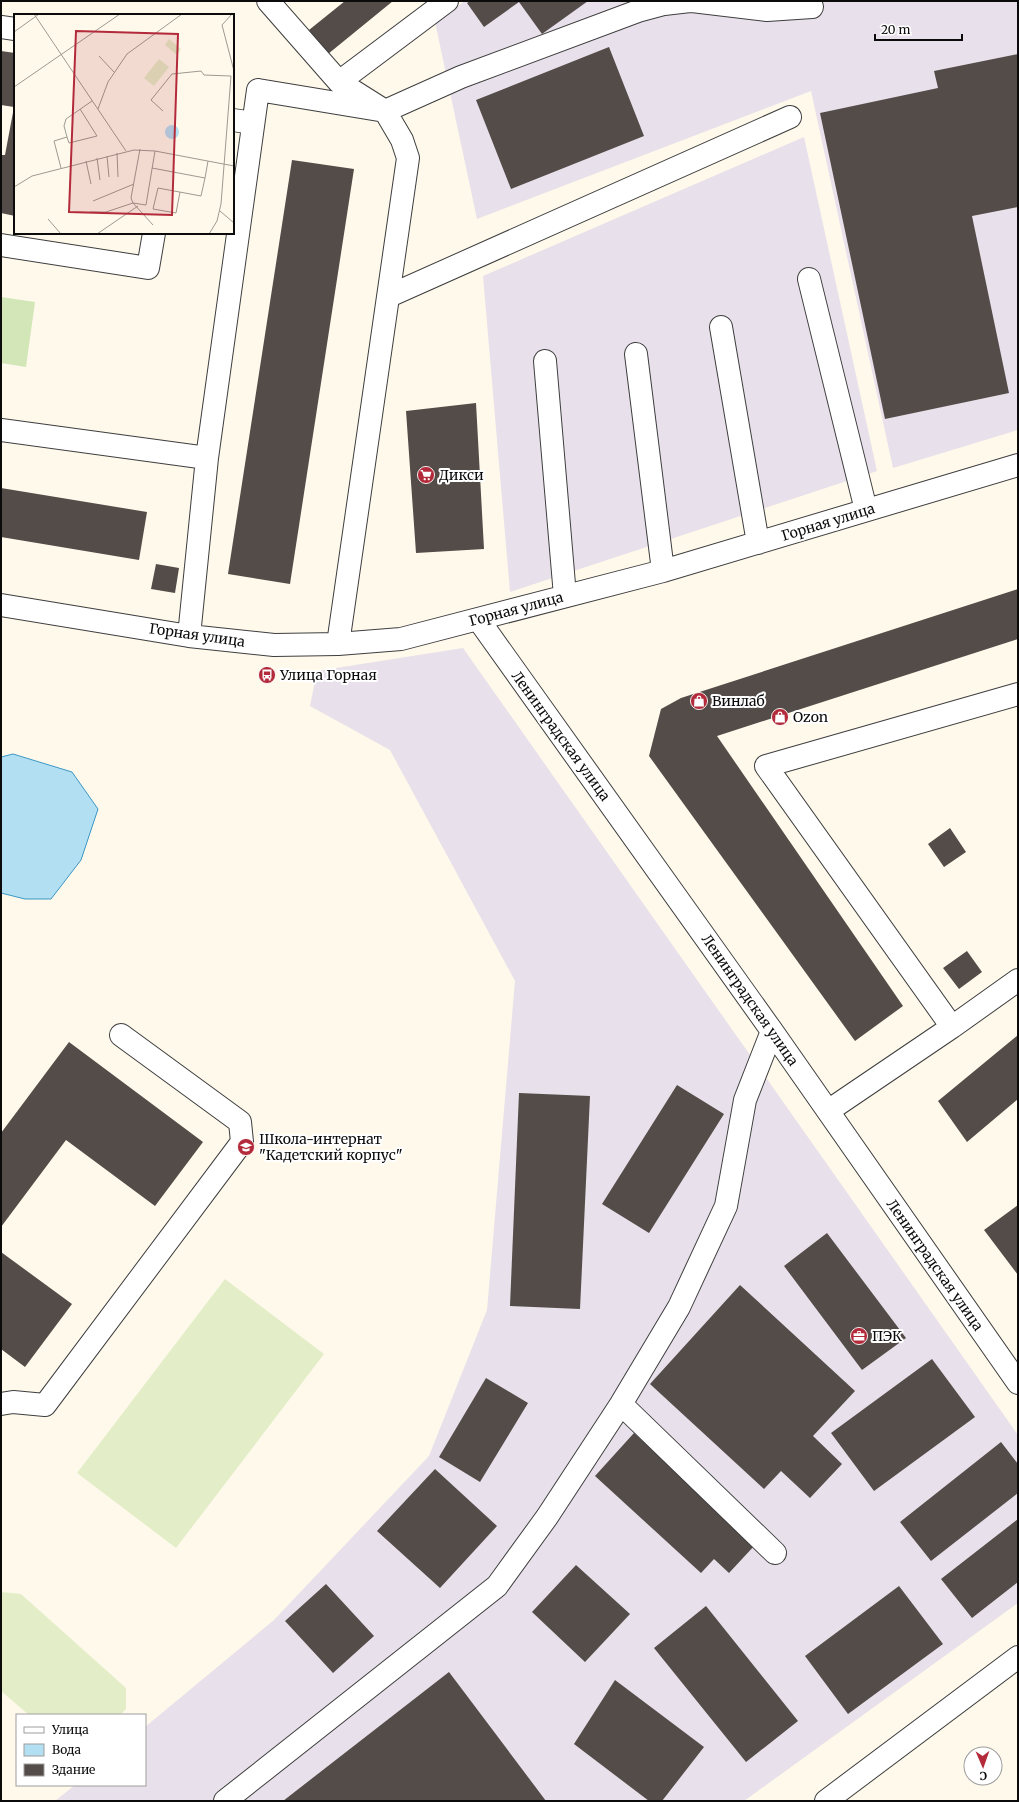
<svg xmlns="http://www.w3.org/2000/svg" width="1019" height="1802" viewBox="0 0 1019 1802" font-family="Merriweather,serif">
	<rect width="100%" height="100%" fill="#fef9eb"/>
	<path fill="#e8e0ea" d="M465,1H1018V430L893,468L811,91L477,219L435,22Z
		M804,137L877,471L510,592L483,276Z
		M463,648L1018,1435V1603L744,1801H55L75,1785H145V1727L274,1620L429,1456L487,1310L515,981L390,750L310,706L317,671Z"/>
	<path fill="#d2e6b7" d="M1,297L35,302L26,367L1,363Z"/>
	<path fill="#e3eec8" d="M225,1279L324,1354L176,1548L77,1473Z
		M1,1592L21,1594L126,1688V1709L120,1715H29L1,1691Z"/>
	<path fill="#b2dff2" stroke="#3d98c6" d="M13,754L72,772L98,809L81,860L51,899H25L1,893V757Z"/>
	<path fill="#534c48" d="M345,1H393L328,54L309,30Z
		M470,1H588L542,34L519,2L484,27L467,3Z
		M609,47L644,136L511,189L476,100Z
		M1,51L15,53V216L1,213V155H5L14,107L1,105Z
		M1018,54V207L972,216L1009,393L885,419L820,113L938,88L934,71Z
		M292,160L354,169L290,584L228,574Z
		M476,403L484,549L416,553L406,411Z
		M1,488L147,512L139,560L1,537Z
		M156,564L179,568L175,593L151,589Z
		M1018,589V639L717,736L903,1006L855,1041L649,756L661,709L681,698Z
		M950,828L966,852L944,867L928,844Z
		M967,951L982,972L959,989L943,968Z
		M1018,1035V1099L967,1142L938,1101Z
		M69,1042L203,1142L155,1206L66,1140L1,1227V1133Z
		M677,1085L724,1114L649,1233L602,1204Z
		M519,1093L590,1096L580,1309L510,1306Z
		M1018,1205V1275L984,1230Z
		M827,1233L906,1338L862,1370L784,1266Z
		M1,1252L72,1304L25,1367L1,1349Z
		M740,1285L855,1391L813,1436L842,1464L810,1498L781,1471L764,1489L650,1384Z
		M932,1359L975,1417L874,1491L831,1433Z
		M486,1378L528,1403L480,1482L439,1457Z
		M634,1433L755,1545L729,1573L714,1559L701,1573L595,1476Z
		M1001,1442L1018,1464V1493L931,1561L900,1522Z
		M435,1469L497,1526L440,1588L377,1531Z
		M1018,1519V1582L972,1618L941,1579Z
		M576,1565L630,1614L585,1662L532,1612Z
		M326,1584L374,1636L333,1673L285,1621Z
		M899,1586L943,1644L848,1714L805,1656Z
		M706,1606L798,1721L746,1762L654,1648Z
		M449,1672L546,1801H283Z
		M615,1680L704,1747L662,1801H649L574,1744Z"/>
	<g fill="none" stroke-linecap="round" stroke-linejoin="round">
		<g stroke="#3e3e3e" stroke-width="24">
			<path id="minor" d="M268,1L339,82L385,111L461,77L638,11L664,4L690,1
				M692,1L767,10L812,7
				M1,27L15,29
				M339,82L447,1
				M233,120L253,123
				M1,245L148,268L154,233
				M809,279L866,510
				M389,296L790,117
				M721,327L758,543
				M636,354L663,571
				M545,361L565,596
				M1,430L207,458
				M1,605L189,636L274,645L338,644L401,639L663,571L1018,465
				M478,619L772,1031L1018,1383
				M189,636L207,458L258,90L385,111L402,140L408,158L338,644
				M952,1027L766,766L1018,694
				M828,1111L952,1027L1018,980
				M1,1404L13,1402L45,1405L242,1142L240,1122L121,1035
				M621,1404L775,1553
				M225,1801L497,1586L547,1517L621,1404L679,1307L726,1206L745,1100L772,1031
				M826,1801L1018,1657"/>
		</g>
		<use href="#minor" stroke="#fff" stroke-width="22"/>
	</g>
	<defs>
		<g id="supermarket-disc" transform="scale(0.9)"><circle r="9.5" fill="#b32b3b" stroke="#fff"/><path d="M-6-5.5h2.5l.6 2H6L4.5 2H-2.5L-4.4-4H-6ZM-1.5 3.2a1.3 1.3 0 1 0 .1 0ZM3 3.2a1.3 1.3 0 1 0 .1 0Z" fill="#fff"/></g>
		<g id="bus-disc" transform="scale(0.9)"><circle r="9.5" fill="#b32b3b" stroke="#fff"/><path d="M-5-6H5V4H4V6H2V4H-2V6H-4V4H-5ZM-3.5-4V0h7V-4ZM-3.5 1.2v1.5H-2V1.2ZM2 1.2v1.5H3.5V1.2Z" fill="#fff"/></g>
		<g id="shop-disc" transform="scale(0.9)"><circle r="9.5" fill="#b32b3b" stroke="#fff"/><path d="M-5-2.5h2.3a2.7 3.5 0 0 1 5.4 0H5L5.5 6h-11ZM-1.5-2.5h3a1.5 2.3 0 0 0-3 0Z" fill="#fff"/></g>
		<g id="school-disc" transform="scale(0.9)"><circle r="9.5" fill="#b32b3b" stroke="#fff"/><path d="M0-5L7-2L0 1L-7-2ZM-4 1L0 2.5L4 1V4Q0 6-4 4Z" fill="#fff"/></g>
		<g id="office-disc" transform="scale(0.9)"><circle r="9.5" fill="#b32b3b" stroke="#fff"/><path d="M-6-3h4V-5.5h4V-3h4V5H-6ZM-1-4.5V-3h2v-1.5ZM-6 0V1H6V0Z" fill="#fff"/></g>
	</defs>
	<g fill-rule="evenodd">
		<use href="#supermarket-disc" x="426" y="475"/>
		<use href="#bus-disc" x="267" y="675"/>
		<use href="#shop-disc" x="699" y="701"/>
		<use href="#shop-disc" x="780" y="717"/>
		<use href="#school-disc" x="246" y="1147"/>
		<use href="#office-disc" x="859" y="1336"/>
	</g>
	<g text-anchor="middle" stroke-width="4" stroke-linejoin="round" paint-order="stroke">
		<g font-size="14" fill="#0b0b0b" stroke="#fff" text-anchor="start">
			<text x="439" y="480">Дикси</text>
			<text x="280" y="680">Улица Горная</text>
			<text x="712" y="706">Винлаб</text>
			<text x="793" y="722">Ozon</text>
			<text x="259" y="1144">Школа-интернат<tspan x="259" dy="16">"Кадетский корпус"</tspan></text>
			<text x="872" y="1341">ПЭК</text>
		</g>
		<g font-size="14" fill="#0b0b0b" stroke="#fff">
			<text transform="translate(828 522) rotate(-17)" y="5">Горная улица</text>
			<text transform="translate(516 609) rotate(-15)" y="5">Горная улица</text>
			<text transform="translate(197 635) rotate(8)" y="5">Горная улица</text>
			<text transform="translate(561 736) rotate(54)" y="5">Ленинградская улица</text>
			<text transform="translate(750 1000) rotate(55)" y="5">Ленинградская улица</text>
			<text transform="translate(935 1265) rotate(55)" y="5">Ленинградская улица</text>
		</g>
	</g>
	<g transform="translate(14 14)">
		<rect width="220" height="220" fill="#fef9eb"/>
		<path d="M155,25L167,35L163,41L151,31ZM145,45L155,53L140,72L130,64Z" fill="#e3eec8"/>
		<path d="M151 118a7 7 0 1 1 14 0a7 7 0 1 1-14 0Z" fill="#b2dff2"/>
		<path fill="none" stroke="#9d9a91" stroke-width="1" d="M20,0L112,137M218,0L208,11L220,57M0,18L25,0M85,42L100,58M0,73L106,0M84,95L94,68L113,40L168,0M149,97L137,86L158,60L187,57L190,61L217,62L207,190L203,207L195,220M53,123L55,129L83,122L66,95M126,135L117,184L119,189L132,191L141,137M103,139L104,163M93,142L95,163M83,144L86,166M72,147L77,170M47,154L40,127L53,123L50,112L52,105L78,87M138,154L191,164L194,147M0,173L18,162L120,136L141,137L220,152M166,178L162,199L139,195L144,174L187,182L191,164M79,187L120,170M206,197L220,209M76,198H92L119,189L139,211M34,205L47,220M83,220L124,192"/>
		<path fill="#b32b3b" fill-opacity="0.15" stroke="#b32b3b" stroke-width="2" d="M62,17L164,20L158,201L55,198Z"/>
		<rect width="220" height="220" fill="none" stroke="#0b0b0b" stroke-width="2"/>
	</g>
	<rect width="1019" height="1802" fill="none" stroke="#0b0b0b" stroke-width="4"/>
	<rect x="16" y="1714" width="130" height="72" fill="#ffffff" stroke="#9d9d9d"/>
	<rect x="24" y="1727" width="20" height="6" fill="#ffffff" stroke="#9d9d9d"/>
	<text x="52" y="1734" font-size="12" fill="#0b0b0b">Улица</text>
	<rect x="24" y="1744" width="20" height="12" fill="#b2dff2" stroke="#9d9d9d"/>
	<text x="52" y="1754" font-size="12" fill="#0b0b0b">Вода</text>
	<rect x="24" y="1764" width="20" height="12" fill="#534c48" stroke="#9d9d9d"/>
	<text x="52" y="1774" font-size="12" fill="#0b0b0b">Здание</text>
	<g transform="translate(983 1766) rotate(178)"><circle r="19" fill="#ffffff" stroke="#9d9d9d"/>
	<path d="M0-3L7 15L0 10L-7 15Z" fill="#b32b3b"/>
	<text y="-6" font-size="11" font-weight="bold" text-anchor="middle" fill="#0b0b0b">С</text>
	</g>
	<path d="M875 34v6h87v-6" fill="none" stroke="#0b0b0b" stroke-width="2"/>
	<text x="881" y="34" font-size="12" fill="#0b0b0b" stroke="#ffffff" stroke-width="3" paint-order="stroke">20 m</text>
</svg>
